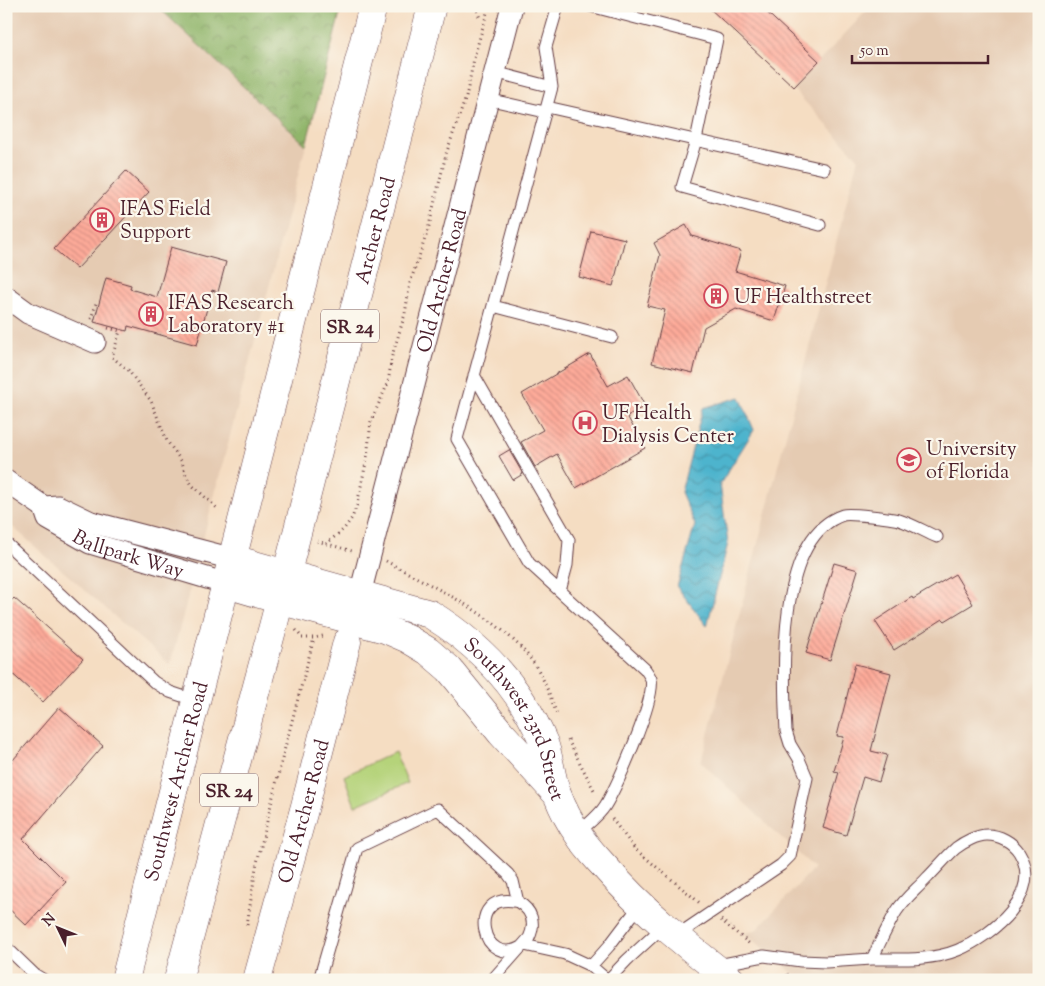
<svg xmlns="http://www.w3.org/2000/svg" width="1045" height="986" viewBox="0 0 1045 986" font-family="'Sorts Mill Goudy',serif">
	<defs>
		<pattern id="forest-crowns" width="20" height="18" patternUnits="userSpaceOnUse" patternTransform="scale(1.25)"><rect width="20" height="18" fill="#90b56a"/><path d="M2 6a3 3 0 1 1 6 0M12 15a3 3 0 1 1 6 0" fill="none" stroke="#789357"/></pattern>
		<pattern id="water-waves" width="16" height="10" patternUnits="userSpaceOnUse" patternTransform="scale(1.25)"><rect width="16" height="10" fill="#4eb4cd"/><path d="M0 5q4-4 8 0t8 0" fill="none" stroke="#4392a7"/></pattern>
		<pattern id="building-back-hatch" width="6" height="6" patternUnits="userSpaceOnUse" patternTransform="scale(1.25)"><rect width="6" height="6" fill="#feab9a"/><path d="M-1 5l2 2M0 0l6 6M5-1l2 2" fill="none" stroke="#d08b7e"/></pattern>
	</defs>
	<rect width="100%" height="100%" fill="#fbf7ec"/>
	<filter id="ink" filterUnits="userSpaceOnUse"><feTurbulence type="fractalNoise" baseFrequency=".02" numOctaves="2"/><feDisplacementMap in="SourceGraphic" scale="10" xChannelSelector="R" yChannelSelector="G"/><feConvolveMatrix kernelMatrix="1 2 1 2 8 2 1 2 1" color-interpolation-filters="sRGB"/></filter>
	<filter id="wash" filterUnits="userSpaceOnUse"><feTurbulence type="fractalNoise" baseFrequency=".0096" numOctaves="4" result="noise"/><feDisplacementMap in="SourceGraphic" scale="20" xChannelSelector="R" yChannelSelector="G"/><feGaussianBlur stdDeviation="1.12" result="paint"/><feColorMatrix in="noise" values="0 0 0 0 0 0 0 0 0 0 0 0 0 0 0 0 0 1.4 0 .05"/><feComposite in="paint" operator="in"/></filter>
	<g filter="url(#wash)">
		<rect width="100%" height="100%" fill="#f5ddc2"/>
		<path fill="#e5cbb2" d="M6,6H157L306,145L170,665L6,521Z
			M871,6H1039V980H799L783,964L744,933L755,931L814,868L701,762L858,158L793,89Z"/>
		<path fill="#b5d37a" stroke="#807952" d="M395,752L408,783L355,806L344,776Z"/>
		<path fill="url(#forest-crowns)" stroke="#6d6a4a" d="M157,6H342L306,145Z"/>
		<path fill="url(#water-waves)" stroke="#4c6a7c" d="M740,397L754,430L720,484L728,543L707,626L677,587L695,525L681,492L703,408Z"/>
		<g id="blocks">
			<path fill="url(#building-back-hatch)" d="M707,6H760L819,61L794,87Z
				M126,171L149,192L77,269L54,249Z
				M686,225L692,236L741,251L735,271L785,286L774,321L736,309L704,327L693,373L652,363L665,310L647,306L660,255L654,243Z
				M591,231L625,239L613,286L579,277Z
				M171,247L226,262L218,292L212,290L197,345L128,326L127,331L94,322L106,278L131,285L130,289L157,297Z
				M590,354L608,386L628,375L645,406L627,416L645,448L576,488L557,454L535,467L521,442L543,430L522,394Z
				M509,450L523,474L513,480L499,456Z
				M834,563L858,570L830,660L806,653Z
				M955,574L973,604L945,621L943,619L894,650L875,621L912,597L913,599Z
				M14,598L83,659L43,702L6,668V606Z
				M855,664L891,673L871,751L887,755L879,782L863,777L846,835L823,828L839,772L834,771L844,737L837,736Z
				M59,707L103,746L23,839L66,882L26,925L6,906V768Z"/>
		</g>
	</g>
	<g filter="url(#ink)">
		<use href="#blocks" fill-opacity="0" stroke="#643c42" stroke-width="1"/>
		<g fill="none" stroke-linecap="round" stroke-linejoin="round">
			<g stroke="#643c42" stroke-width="13">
				<path id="service" d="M558,6L546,47L552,87L457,439L529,563L645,669C647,672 650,676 651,679C656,699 617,786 605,806C598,817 586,825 577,834
					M590,6L717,39L696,140L682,187L820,225
					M494,72L552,87
					M487,99L545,112
					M547,107L824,169
					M493,306L612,337
					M474,375L569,540L567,565L560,591
					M6,543L154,682L170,692L197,701
					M518,902C464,889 481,974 524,945L565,954L591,966L607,980
					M676,936L781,865L790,856L807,778L799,759L790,744L786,731C783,676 776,537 843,515C849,513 891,518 899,520C912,524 925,532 937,537
					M6,947L34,974L44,980
					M718,965L764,956L801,961L826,962L872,959C880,943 887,927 896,912C904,899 917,889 927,878C937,868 946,857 956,848C964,842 977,835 987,835C1000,835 1012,842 1019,852C1045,894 991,936 958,950C931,961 900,959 872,959
					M591,966L609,946L640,905
					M319,980L357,848L438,809L508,874L513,881L518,902C532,910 536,923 529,938L492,980
					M608,980L627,960L664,926"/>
			</g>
			<g stroke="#643c42" stroke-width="23">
				<g id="minor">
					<path d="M6,297L28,313L95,342"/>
					<path d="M6,481L44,507L58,506L91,522L233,559"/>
					<path id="s1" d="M44,507L48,519L90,543L227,584"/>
					<path id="s2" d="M360,594L512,6"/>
				</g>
			</g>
			<g stroke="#643c42" stroke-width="29">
				<g id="tertiary">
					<path id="s3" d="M233,559L430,614C480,645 521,688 544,743C550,759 551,777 557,794C562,807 570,823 578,834C585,846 595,856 604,866C642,910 686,945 731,980"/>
					<path d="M227,584L297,605L385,629L408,639L428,651L449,669L501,733L554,791"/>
					<path id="s4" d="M257,980L305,806L347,642"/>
				</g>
			</g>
			<g stroke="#643c42" stroke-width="29">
				<g id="primary">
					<path id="s5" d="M125,980L373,6"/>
					<path id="s6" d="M178,980L275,619L432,6"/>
				</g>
			</g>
			<path stroke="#643c42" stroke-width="3" stroke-dasharray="1 4" stroke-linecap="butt" d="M476,6L480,19
				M91,319L97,300
				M108,328L120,331L112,357L128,370L151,401L167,441L182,462L185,473L192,485L219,510
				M317,541L352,551
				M326,544L344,529L352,518L357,505L367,458L371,421L388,383L392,356L405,314L410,283L428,230L446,154L466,97L475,54L489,6
				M386,561C436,589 498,615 533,662C544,677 550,697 557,714
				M296,630L302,638H314L323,636
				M568,740L595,792
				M612,819L635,849L701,904
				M721,920L751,945
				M247,925L256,867L283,755L314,638
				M787,974L792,980"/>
			<use href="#service" stroke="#fff" stroke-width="11"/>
			<use href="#minor" stroke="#fff" stroke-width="21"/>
			<use href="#tertiary" stroke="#fff" stroke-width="28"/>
			<use href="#primary" stroke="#fff" stroke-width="28"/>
		</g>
	</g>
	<defs>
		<g id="building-ring" transform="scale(1.25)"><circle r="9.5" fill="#fbf7ec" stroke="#d1495b" stroke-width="1.5"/><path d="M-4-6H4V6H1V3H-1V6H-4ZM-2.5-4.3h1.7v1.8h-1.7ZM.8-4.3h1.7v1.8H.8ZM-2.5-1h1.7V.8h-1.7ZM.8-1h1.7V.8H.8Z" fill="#d1495b"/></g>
		<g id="hospital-ring" transform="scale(1.25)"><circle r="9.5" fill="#fbf7ec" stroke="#d1495b" stroke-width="1.5"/><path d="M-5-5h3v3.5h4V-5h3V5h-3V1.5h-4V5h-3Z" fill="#d1495b"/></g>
		<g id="university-ring" transform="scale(1.25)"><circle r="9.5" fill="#fbf7ec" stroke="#d1495b" stroke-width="1.5"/><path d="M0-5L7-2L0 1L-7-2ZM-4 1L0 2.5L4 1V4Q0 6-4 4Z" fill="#d1495b"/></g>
	</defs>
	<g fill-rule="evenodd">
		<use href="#building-ring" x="102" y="220"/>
		<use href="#building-ring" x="716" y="296"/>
		<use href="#building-ring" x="151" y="314"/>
		<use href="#hospital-ring" x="585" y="423"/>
		<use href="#university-ring" x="909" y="460"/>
	</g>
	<g text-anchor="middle" stroke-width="4.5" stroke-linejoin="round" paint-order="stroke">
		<g fill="#fbf7ec" stroke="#7f6065" stroke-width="1">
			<rect x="321" y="309.5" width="58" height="33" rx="4"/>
			<rect x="200" y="773.5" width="58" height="33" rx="4"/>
		</g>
		<g font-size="19" font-weight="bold" fill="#4a1f2b">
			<text x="350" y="333">SR 24</text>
			<text x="229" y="797">SR 24</text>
		</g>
		<g font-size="20" fill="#4a1f2b" stroke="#fbf7ec" text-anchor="start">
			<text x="120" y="215">IFAS Field<tspan x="120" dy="23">Support</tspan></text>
			<text x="734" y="303">UF Healthstreet</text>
			<text x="168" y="309">IFAS Research<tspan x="168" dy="23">Laboratory #1</tspan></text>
			<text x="602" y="419">UF Health<tspan x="602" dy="23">Dialysis Center</tspan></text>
			<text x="926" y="455">University<tspan x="926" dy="23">of Florida</tspan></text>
		</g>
		<g font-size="20" fill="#4a1f2b" stroke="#fbf7ec">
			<text dy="7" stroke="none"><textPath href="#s6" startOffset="775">Archer Road</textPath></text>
			<text dy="7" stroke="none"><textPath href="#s2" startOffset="324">Old Archer Road</textPath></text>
			<text dy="7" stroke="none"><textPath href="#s1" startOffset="101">Ballpark Way</textPath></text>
			<text dy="7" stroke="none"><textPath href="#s3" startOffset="344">Southwest 23rd Street</textPath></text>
			<text dy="7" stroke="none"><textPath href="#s5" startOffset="205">Southwest Archer Road</textPath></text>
			<text dy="7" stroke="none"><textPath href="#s4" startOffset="175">Old Archer Road</textPath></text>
		</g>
	</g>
	<rect width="1045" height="986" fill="none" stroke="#fbf7ec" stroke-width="25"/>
	<g transform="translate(58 928) rotate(313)" stroke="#fbf7ec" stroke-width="4" paint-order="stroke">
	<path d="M0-4L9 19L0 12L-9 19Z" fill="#4a1f2b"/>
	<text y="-8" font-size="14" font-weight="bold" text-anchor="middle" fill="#4a1f2b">N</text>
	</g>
	<path d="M852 55v8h136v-8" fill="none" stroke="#4a1f2b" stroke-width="2.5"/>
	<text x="860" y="55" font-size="15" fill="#4a1f2b" stroke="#fbf7ec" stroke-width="4" paint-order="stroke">50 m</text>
</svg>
